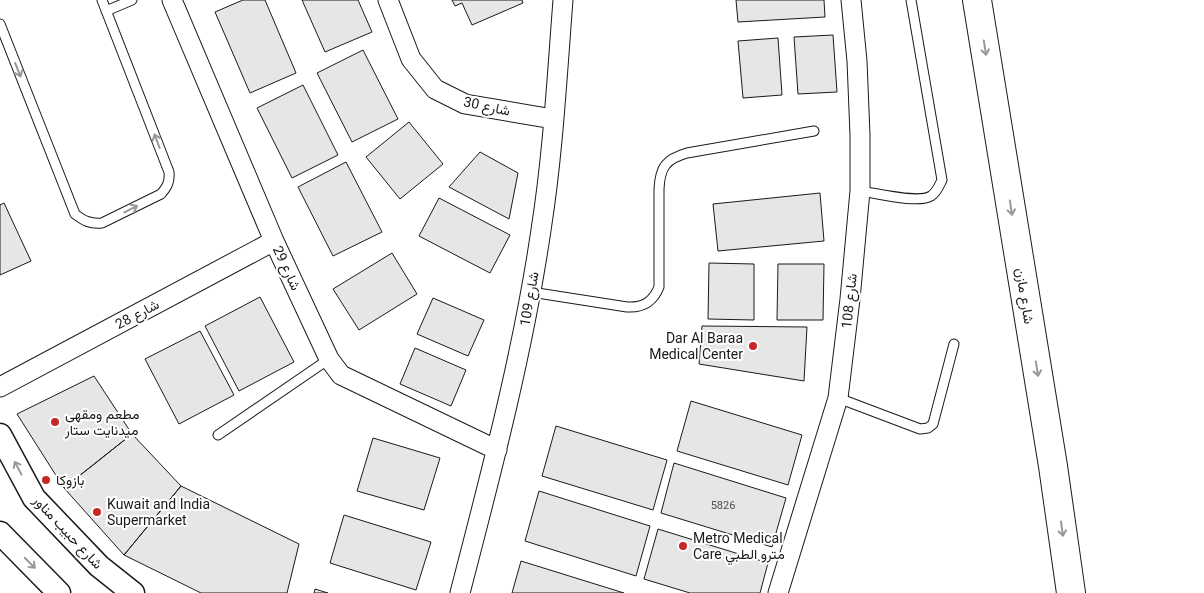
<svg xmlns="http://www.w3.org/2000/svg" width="1204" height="593" viewBox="0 0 1204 593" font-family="Roboto,Vazirmatn,sans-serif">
	<rect width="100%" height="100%" fill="#fff"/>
	<path fill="#e6e6e6" stroke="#1a1a1a" d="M243,0H265L296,73L250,93L215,12Z
		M302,0H358L372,32L325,52Z
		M452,0H522L523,3L472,25L462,3L455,6Z
		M736,0H824L825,17L738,22Z
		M833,35L837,92L798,94L794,37Z
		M778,38L782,95L743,98L738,41Z
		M363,50L398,119L352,142L317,73Z
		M303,85L338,155L292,178L257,108Z
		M409,122L443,164L400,199L366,157Z
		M480,152L518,173L509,219L449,187Z
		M346,162L382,232L333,256L298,187Z
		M820,193L824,241L718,251L713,204Z
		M439,198L510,235L490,273L419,236Z
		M4,203L31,261L0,275V205Z
		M392,253L417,294L359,330L333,289Z
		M709,263L754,264V320L708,319Z
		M778,264H824L823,320H777Z
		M260,297L294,362L239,391L205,326Z
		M433,298L484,320L468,356L417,334Z
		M702,326L807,327L804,381L699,364Z
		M200,331L234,395L179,424L145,359Z
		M415,348L466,370L451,406L400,384Z
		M94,376L132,434L64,488L17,414Z
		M691,401L802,435L788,485L677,451Z
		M556,426L667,460L653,510L542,476Z
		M132,434L181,486L124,555L64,488Z
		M373,438L440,458L424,510L357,491Z
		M674,463L786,498L772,547L661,513Z
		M181,486L299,544L287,593H201L124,555Z
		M539,491L650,526L636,576L525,541Z
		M344,515L431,542L416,590L330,563Z
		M658,529L768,563L760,593H690L644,579Z
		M521,561L624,593H512Z
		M315,589L328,593H314Z"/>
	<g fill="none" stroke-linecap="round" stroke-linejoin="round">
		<g stroke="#1a1a1a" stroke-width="11">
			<path id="service" d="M106,11L132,0
				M0,24L75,214C84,221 90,224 102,223L161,194C167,187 170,182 169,172L102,0
				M860,191C876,193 918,204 931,196C937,192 939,186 942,180L911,0
				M531,292L627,307C643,308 653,302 659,287V189C660,167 666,159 687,153L814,131
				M838,398L920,429L928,428L933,424L954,344
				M218,435L329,359"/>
		</g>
		<g stroke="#1a1a1a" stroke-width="21">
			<path id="minor" d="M172,0L274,241L329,359L341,375L497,450
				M388,0L411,59L435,89L465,104L553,119
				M0,387L274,241
				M460,593C491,473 523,353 541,230C553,154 557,77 563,0
				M778,593L838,398L850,299L860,191V135L857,61L851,0"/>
		</g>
		<g stroke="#1a1a1a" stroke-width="25">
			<path id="tertiary" d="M0,435L34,498L99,566L133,593
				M0,533L59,593"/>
		</g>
		<g stroke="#1a1a1a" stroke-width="30">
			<path id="primary" d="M977,0L1053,466L1071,593"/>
		</g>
		<use href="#service" stroke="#fff" stroke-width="9"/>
		<use href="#minor" stroke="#fff" stroke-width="19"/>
		<use href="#tertiary" stroke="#fff" stroke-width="22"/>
		<use href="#primary" stroke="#fff" stroke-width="28"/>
	</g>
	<defs><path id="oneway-shaft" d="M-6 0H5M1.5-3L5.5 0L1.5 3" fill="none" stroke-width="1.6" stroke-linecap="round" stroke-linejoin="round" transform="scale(1.25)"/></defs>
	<g stroke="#989898">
		<use href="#oneway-shaft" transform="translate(985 48) rotate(81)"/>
		<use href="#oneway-shaft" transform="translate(18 70) rotate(68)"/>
		<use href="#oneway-shaft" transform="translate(157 141) rotate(-111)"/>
		<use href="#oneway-shaft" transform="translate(1011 208) rotate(81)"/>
		<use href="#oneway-shaft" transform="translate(131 209) rotate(-27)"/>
		<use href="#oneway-shaft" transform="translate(1037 369) rotate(81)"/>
		<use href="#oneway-shaft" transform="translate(18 468) rotate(-118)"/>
		<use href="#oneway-shaft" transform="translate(1062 529) rotate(82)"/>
		<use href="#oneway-shaft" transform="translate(30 563) rotate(45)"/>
	</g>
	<g fill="#c62828" stroke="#fff" stroke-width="2">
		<circle cx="753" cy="346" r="5"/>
		<circle cx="55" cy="422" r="5"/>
		<circle cx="46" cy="480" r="5"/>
		<circle cx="97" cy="512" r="5"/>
		<circle cx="683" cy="546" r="5"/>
	</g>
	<g text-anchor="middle" stroke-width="4" stroke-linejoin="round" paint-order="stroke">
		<g font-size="11" fill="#4d4d4d">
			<text x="723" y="509">5826</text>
		</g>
		<g font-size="14" fill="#1a1a1a" stroke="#fff">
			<text transform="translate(487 106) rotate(12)" y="5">شارع 30</text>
			<text transform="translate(287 268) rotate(65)" y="5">شارع 29</text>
			<text transform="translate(1025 296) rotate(81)" y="5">شارع مازن</text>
			<text transform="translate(529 299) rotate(-80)" y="5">شارع 109</text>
			<text transform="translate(849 301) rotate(-84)" y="5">شارع 108</text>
			<text transform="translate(137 314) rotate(-28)" y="5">شارع 28</text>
			<text transform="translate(68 532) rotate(47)" y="5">شارع حبيب مناور</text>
		</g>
		<g font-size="14" fill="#1a1a1a" stroke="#fff" text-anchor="start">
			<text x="743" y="343" text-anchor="end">Dar Al Baraa<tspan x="743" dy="16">Medical Center</tspan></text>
			<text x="65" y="419">مطعم ومقهى<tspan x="65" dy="16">ميدنايت ستار</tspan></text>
			<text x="56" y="485">بازوكا</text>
			<text x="107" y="509">Kuwait and India<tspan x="107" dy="16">Supermarket</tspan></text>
			<text x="693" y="543">Metro Medical<tspan x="693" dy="16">Care مترو الطبي</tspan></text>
		</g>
	</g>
</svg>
